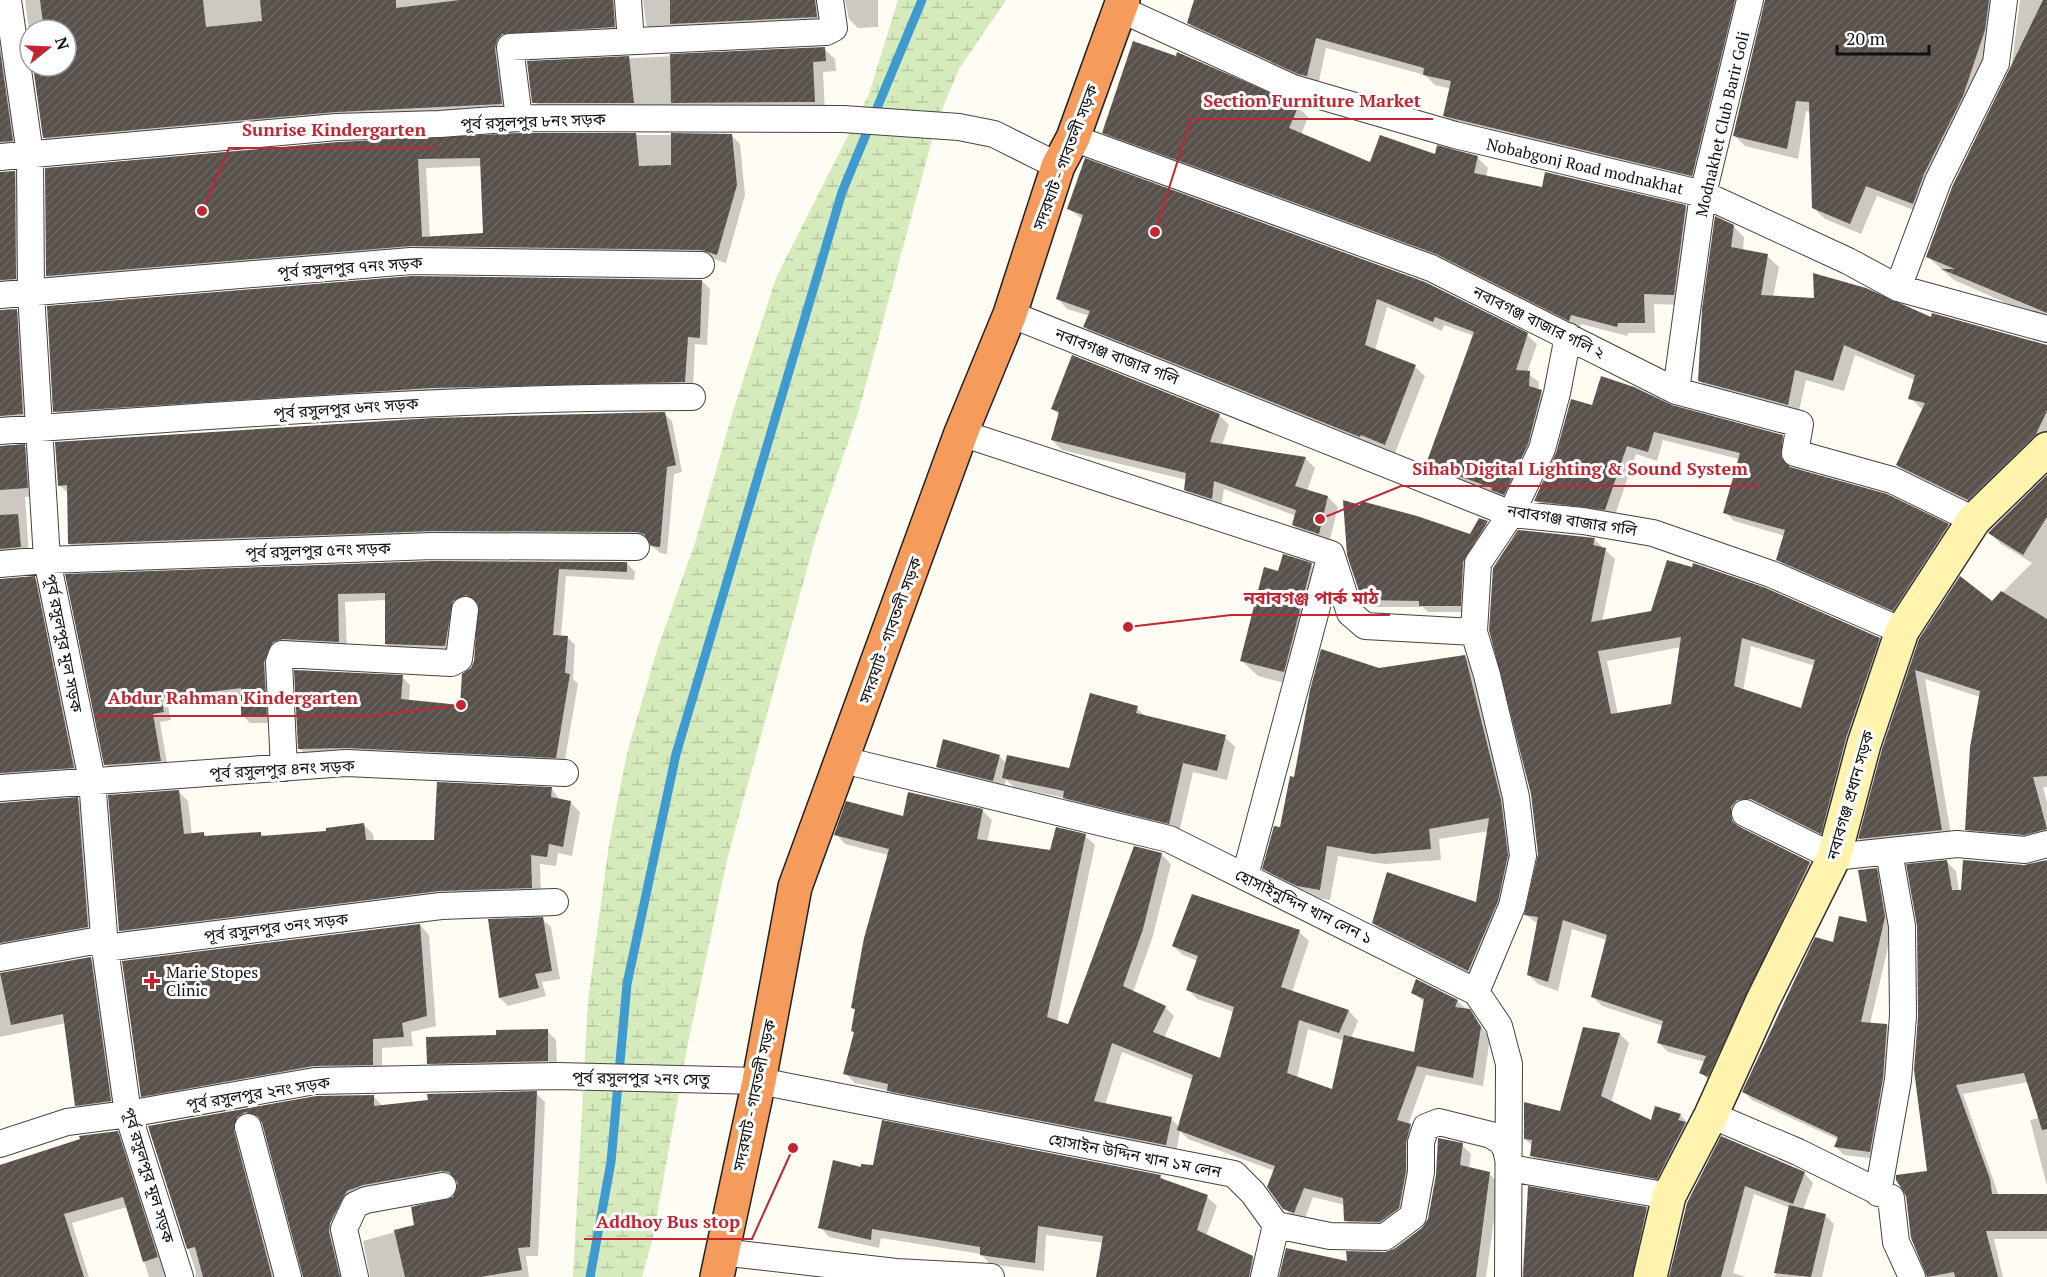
<svg xmlns="http://www.w3.org/2000/svg" width="2047" height="1277" viewBox="0 0 2047 1277" font-family="'PT Serif','Noto Sans Bengali',serif">
	<defs>
		<pattern id="wetland-marsh" width="20" height="14" patternUnits="userSpaceOnUse" patternTransform="scale(1.5)"><rect width="20" height="14" fill="#d6ebbc"/><path d="M1 5h8M5 5V1M11 12h8M15 12V8" fill="none" stroke="#b7c8a1"/></pattern>
		<pattern id="building-hatch" width="6" height="6" patternUnits="userSpaceOnUse" patternTransform="scale(1.5)"><rect width="6" height="6" fill="#59514c"/><path d="M-1 1l2-2M0 6l6-6M5 7l2-2" fill="none" stroke="#6c6561"/></pattern>
	</defs>
	<rect width="100%" height="100%" fill="#fffcf3"/>
	<path fill="url(#wetland-marsh)" d="M898,0H1006L959,69L937,122L858,413L816,536L727,860L688,1043L653,1237L642,1277H573L588,1000L609,844L627,753L657,650L695,543L733,411L776,278L869,94Z"/>
	<path fill="#0003" fill-rule="evenodd" d="M0,0L21,149L0,154Z
		M25,0H627L623,35L519,40L510,113L53,146L44,137L34,66H66V30H30V38Z
		M643,0H827L826,26L655,34L646,25Z
		M845,0H878V27L858,28L849,19Z
		M1196,0H1753L1703,186L1456,127L1445,116L1451,89L1435,85L1425,75L1326,48L1318,86L1199,34L1188,23Z
		M1766,0H2007L1992,70L1924,214L1877,196L1861,234L1825,219L1813,208L1811,112L1806,111L1798,159L1745,146L1734,135Z
		M2020,0H2047V321L1954,280L1927,256L2011,70Z
		M824,49L835,59L836,71L823,72L825,112L544,113L534,102L529,63Z
		M1298,107L1308,117L1301,135L1371,164L1436,156L1477,157L1488,168L1486,177L1543,189L1686,207L1696,217L1684,305L1654,304L1655,333H1628L1627,336L1581,324L1580,330L1114,143L1104,132Z
		M520,135H731L740,144L745,195L726,263L711,258L56,285L47,276V169ZM482,166L485,234L430,238L426,168Z
		M0,172H15L23,181L24,287L0,292Z
		M1069,209L1527,335L1537,344L1527,373L1539,382L1538,390L1551,401L1513,503L1438,473L1428,463L1474,336L1444,325L1442,331L1387,307L1375,350L1415,367L1425,376L1395,453L1370,443L1369,446L1095,336L1085,327L1090,316L1067,309L1058,299L1083,220Z
		M1733,226L1744,237L1743,251L1767,256L1779,267L1773,297L1932,319L2047,347V445L1979,510L1908,476L1897,465L1923,410L1910,398L1915,380L1855,355L1844,391L1806,380L1798,415L1711,392L1700,381Z
		M702,281L710,289L707,345L695,344L693,390L63,419L55,411Z
		M0,310H16L25,319L31,423L0,428Z
		M1593,407H1672L1782,436L1791,446L1789,468L1948,526L1957,535L1902,619L1787,569L1778,559L1785,536L1734,521L1725,512L1739,459L1663,440L1657,461L1636,454L1614,518L1545,510L1536,501Z
		M1053,409L1219,415L1229,425L1222,445L1305,458L1315,468L1307,491L1328,497L1338,507L1329,543L1303,535L1293,525L1296,516L1224,489L1221,508L1195,500L1185,490L1187,480L1062,450L1052,440L1060,416Z
		M665,414L672,421L682,472L674,474L667,554L660,553L645,539L77,551L70,544L68,493L59,485Z
		M0,446H24L33,455L36,496L25,497L29,556L0,561Z
		M2047,477V787H2043L2047,803V843L1977,840L1966,829L1980,697L1925,679L1952,841L1871,850L1860,839L1883,750L1920,640L1992,603L2032,563L2001,544L1990,533Z
		M1480,519L1494,529L1467,612H1428L1423,607H1370L1363,600L1471,536Z
		M1519,531L1595,540L1615,559L1602,622L1879,639L1888,648L1830,842L1740,817L1741,829L1809,863L1818,872L1710,1082L1701,1072L1705,1062L1668,1052L1659,1043L1663,1026L1602,1006L1592,996L1607,940L1572,929L1558,991L1538,984L1529,975L1538,924L1526,915L1539,859ZM1751,646L1815,666L1802,710L1743,691ZM1681,647L1672,706L1618,715L1607,661Z
		M627,563L635,572L634,580L566,576L561,637H567L575,645L573,679L578,684L564,765L308,757L300,749L402,677L410,685L409,701L461,706L475,662L480,605L468,603L453,654L394,652L386,644V600L345,602L347,649L276,656L274,723H250L242,715V696L168,706L171,720L160,722L168,769L114,773L106,765L67,576Z
		M1311,565L1326,580L1299,687L1258,676L1242,661L1279,572Z
		M34,578L43,587L82,776L0,787V579Z
		M1465,656L1476,667L1518,867L1480,981L1384,934L1373,923L1477,904L1489,831L1439,839L1441,860L1385,864L1338,856L1330,900L1310,897L1275,880L1264,868L1281,829L1295,778L1379,669Z
		M1137,708L1146,717L1225,737L1235,747L1227,780L1193,772L1179,833L1075,808L1065,798L1014,787L1006,780L1003,790L948,777L938,767L999,756L1007,764L1071,770Z
		M552,789L561,801L571,803L580,812L572,856L558,853L556,866L540,864L541,897L130,940L120,930L179,792L188,801L192,835L203,833L207,837L260,833L265,837L328,833L364,825L373,834L374,842H435Z
		M78,799L87,808L97,935L0,955V804Z
		M983,811L992,820L987,842L1051,851L1085,836L1095,845L1057,1022L1069,1025L1161,854L1171,864L1152,939L1133,992L1165,1007L1174,1016L1164,1038L1221,1060L1234,1012L1197,999L1188,989L1198,961L1183,955L1173,946L1299,932L1309,941L1292,992L1349,1011L1358,1021L1351,1038L1415,1053L1425,1003L1412,992L1457,1001L1469,1011L1490,1038L1483,1086L1426,1075L1408,1125L1420,1135L1408,1217L1390,1231L1355,1230L1346,1221L1345,1205L1313,1197L1304,1221L1294,1218L1284,1208L1275,1171L1188,1139L1180,1131L1176,1154L898,1100L890,1091L855,1083L845,1073L855,1033L852,1031L856,1011L853,1007L888,855L845,844L836,834L904,817ZM1308,1029L1345,1041L1333,1091L1297,1078ZM1122,1052L1194,1080L1180,1127L1171,1119L1105,1105Z
		M2047,861V1186L2030,1120L2039,1118L2028,1082L1963,1094L1999,1196L2047,1195V1239H1994L2003,1277H1928L1912,1238L1929,1172L1947,862L1956,871L1959,891Z
		M1876,869L1884,877L1893,926L1870,1024L1887,1025L1895,1034L1878,1159L1844,1155L1836,1147L1839,1140L1752,1100L1744,1092L1835,944L1869,924Z
		M542,919L551,927L560,979L542,982L546,996L508,1006L500,998Z
		M420,925L429,935L436,1026L411,1032L413,1046L382,1048V1074L152,1106L142,1096Z
		M91,959L99,967L119,1110L86,1114L77,1105L66,1023L0,1037V974Z
		M1584,1029L1620,1034L1629,1043L1611,1103L1652,1122L1680,1115L1689,1124L1666,1187L1541,1165L1532,1156L1533,1146L1525,1139L1561,1113Z
		M547,1031L556,1040L557,1070L438,1072L428,1063L498,1037Z
		M536,1093L545,1102L538,1256H526L529,1277H370L363,1241L416,1226L453,1199L459,1191L457,1182L450,1179L355,1200L347,1277H303L263,1121H253L278,1277H195L196,1272L149,1127L317,1097L373,1096L382,1105Z
		M117,1132L126,1141L169,1277H149L127,1207L72,1223L89,1277H0V1165Z
		M1722,1138L1804,1173L1813,1183L1803,1210L1825,1215L1834,1224L1822,1277H1775L1790,1208L1754,1194L1733,1273L1746,1277H1671Z
		M1462,1145L1471,1154L1469,1169L1489,1174L1499,1183L1486,1277H1281L1395,1250L1423,1229L1429,1220Z
		M862,1168L1160,1176L1166,1182L1207,1197L1217,1206L1206,1236L1253,1257L1262,1267L1259,1277H1097L1104,1243L1046,1235L1044,1271L990,1264L981,1254L881,1238L879,1248L829,1237L820,1227Z
		M1529,1188L1646,1209L1655,1218L1643,1277H1522Z"/>
	<g fill="none" stroke-linecap="round" stroke-linejoin="round">
		<path stroke="#3e9acf" stroke-width="9" d="M590,1277L611,1162L627,984L676,754L842,192L922,0"/>
	</g>
	<path fill="url(#building-hatch)" fill-rule="evenodd" d="M40,0H203L206,27L262,21L260,0H396V8L460,0H613L615,27L502,34L497,40L495,49L502,104L336,112L43,138L33,66H66V30H41H44Z
		M670,0H815L817,17L670,24Z
		M1194,0H1735L1692,176L1443,116L1451,81L1423,75L1424,68L1316,38L1307,76L1298,74L1187,23Z
		M1765,0H1989L1985,30L1963,96L1924,174L1913,204L1866,186L1850,224L1812,208L1809,102L1796,101L1787,149L1733,136Z
		M2043,0H2047V313L1941,269H1955L1926,257L1952,187Z
		M1133,41L1176,56L1177,52L1299,105L1289,128L1370,162L1380,135L1435,154L1437,145L1478,156L1474,173L1542,187L1545,172L1686,205L1674,295L1644,294L1645,323H1618L1617,327L1571,315L1569,321L1436,254L1102,133Z
		M825,47L826,61L813,62L815,102L671,103L670,54Z
		M0,50L13,141L0,142Z
		M629,56L634,103H532L527,61Z
		M520,133H636L639,166L671,165V133L732,134L737,185L717,255L701,250L411,246L46,276L45,168L338,142ZM480,158L483,233L422,237L418,159Z
		M1085,158L1425,282L1528,333L1516,370L1530,371L1529,386L1542,390L1528,444L1504,495L1491,490L1492,488L1426,464L1474,332L1435,317L1433,322L1377,299L1365,345L1416,365L1385,445L1361,435L1360,437L1083,327L1090,311L1056,299L1083,215L1067,209Z
		M15,171L16,279L0,280V172Z
		M1715,216L1734,225L1731,247L1768,254L1761,295L1814,298L1813,273L1866,288L1931,317L1932,313L2047,345V411L2036,434L1968,500L1896,465L1925,403L1908,399L1915,375L1844,345L1833,381L1795,370L1788,405L1698,381L1702,309Z
		M412,276L702,280L700,338L688,337L685,382L431,388L53,412L47,306Z
		M17,309L23,414L0,416V310Z
		M1072,355L1220,414L1210,442L1306,457L1295,486L1328,496L1319,534L1292,525L1296,510L1214,481L1212,499L1184,490L1186,473L1051,440L1059,412L1051,409Z
		M1601,376L1634,387L1672,405L1783,435L1781,457L1790,467L1887,494L1949,524L1893,611L1776,560L1785,530L1723,513L1740,453L1654,432L1648,452L1627,446L1605,510L1534,501L1556,453L1571,399L1592,405Z
		M665,412L676,465L667,467L660,547L651,546L644,534L636,532L433,531L68,544L67,485L58,486L55,442L433,418Z
		M25,444L28,488L0,490V446Z
		M2047,475V517L2023,555L1988,533Z
		M1343,500L1360,505L1361,501L1417,516L1470,534L1479,518L1488,521L1463,562L1461,606H1419V601L1362,600L1347,555Z
		M18,514L21,547L0,549V515Z
		M1518,530L1595,538L1593,545L1606,548L1591,622L1651,611L1667,560L1692,567L1693,563L1766,588L1880,638L1846,738L1821,834L1751,799L1737,800L1731,807L1732,821L1738,826L1810,862L1708,1077L1699,1073L1706,1056L1657,1043L1663,1021L1591,997L1607,935L1563,920L1548,982L1527,975L1538,917L1524,915L1538,854L1531,794L1489,630L1493,568ZM1681,637L1671,704L1611,714L1598,651ZM1742,638L1815,660L1801,708L1734,686Z
		M1283,554L1312,563L1284,672L1240,661L1264,567L1278,571Z
		M433,561L627,562V572L559,569L553,635L568,636L565,673L570,674L556,758L347,748L298,749L294,670L403,675L401,699L460,705L462,674L471,668L474,661L478,604L466,595L453,601L445,646L385,644V593L338,594L339,642L283,639L273,642L264,662L267,716H241V688L161,698L164,712L153,714L161,761L104,765L65,574Z
		M35,576L74,768L0,773V579Z
		M1960,576L1992,601L2001,591L2047,619V776L2033,777L2047,829L2024,835L1965,830L1970,747L1980,691L1915,670L1942,830L1858,839L1882,749L1919,639Z
		M1321,649L1379,668L1465,655L1501,800L1508,855L1498,901L1468,971L1372,923L1387,872L1476,902L1489,818L1429,829L1431,849L1373,854L1327,846L1320,890L1297,886L1262,869L1274,826L1280,827L1290,776L1294,777L1310,690Z
		M1090,693L1138,706L1136,713L1226,735L1217,771L1183,763L1169,824L1063,798L1064,791L1002,778L1007,755L1069,768Z
		M943,739L1000,755L993,781L936,767Z
		M437,782L552,787L551,797L571,801L563,847L549,844L547,857L531,855L532,888L439,891L119,931L108,795L179,790L184,834L204,832V836L261,832V836L326,831V828L364,823L366,840H434Z
		M908,792L983,809L977,839L1050,850L1056,827L1086,834L1047,1017L1068,1024L1134,846L1162,853L1143,929L1123,986L1166,1006L1153,1032L1220,1058L1234,1007L1186,990L1198,956L1172,946L1192,894L1300,930L1281,987L1349,1010L1339,1033L1299,1020L1287,1073L1332,1089L1344,1035L1414,1052L1424,999L1411,993L1416,979L1458,1000L1455,1007L1470,1009L1481,1027L1473,1078L1417,1066L1397,1120L1411,1124L1406,1142V1171L1399,1208L1380,1222L1344,1221L1343,1198L1304,1188L1294,1213L1283,1209L1267,1187L1275,1166L1177,1130L1193,1075L1112,1043L1094,1101L1172,1117L1166,1145L887,1091L888,1084L843,1074L854,1032L851,1031L855,1009L851,1008L864,938L889,849L834,835L846,801L903,816Z
		M78,797L88,927L0,943V803Z
		M1947,860L1952,890H1961L1963,860L2024,865L2047,860V1129L2042,1130L2024,1073L1956,1085L1990,1179L1992,1194H2047V1231H1986L1998,1277H1955L1954,1272L1927,1277L1911,1238L1906,1196L1896,1180V1175L1927,1171L1914,1070L1918,1016L1917,926L1906,864Z
		M1877,868L1885,917L1861,1022L1887,1024L1883,1078L1870,1152L1834,1147L1838,1137L1742,1092L1815,937L1833,942L1839,916L1867,922L1858,870Z
		M543,917L552,971L535,974L539,988L499,998L488,919Z
		M420,924L427,1016L402,1023L404,1037L373,1039V1065L313,1066L141,1097L122,961Z
		M91,957L111,1101L75,1106L63,1014L11,1025L0,973Z
		M1583,1027L1620,1033L1601,1096L1651,1120L1655,1106L1681,1114L1678,1120L1686,1122L1657,1179L1530,1156L1532,1140L1524,1139V1102L1560,1111Z
		M548,1029V1061L427,1064L426,1037L496,1035V1030Z
		M537,1091L530,1247L518,1248L522,1270L480,1277H405L394,1230L414,1225L411,1207L453,1197L458,1183L449,1172L441,1171L363,1185L347,1191L330,1223L329,1232L340,1277H303L262,1123L258,1116L245,1112L237,1117L234,1131L272,1277H203L195,1247L187,1249L148,1126L316,1096L374,1095V1106L428,1100L427,1094Z
		M882,1120L1161,1175L1160,1178L1208,1195L1197,1230L1253,1256L1249,1277H1096L1103,1236L1038,1226L1035,1263L980,1255V1247L872,1229L871,1240L818,1228L833,1160L861,1167V1164L873,1165Z
		M118,1131L158,1257L143,1262L123,1197L64,1214L84,1277H0V1165L80,1139L79,1136Z
		M1721,1136L1805,1172L1793,1204L1745,1186L1721,1277H1669L1687,1203Z
		M1438,1138L1463,1143L1460,1165L1490,1172L1476,1277H1279L1286,1248L1347,1261L1346,1251L1385,1252L1394,1249L1422,1228L1428,1219L1436,1175Z
		M1528,1186L1647,1207L1632,1277H1523Z
		M1789,1205L1826,1214L1811,1277L1774,1273Z"/>
	<g fill="none" stroke-linecap="round" stroke-linejoin="round">
		<g stroke="#434343" stroke-width="28">
			<path id="street" d="M8,0L30,154L31,293L47,560L92,780L105,948L128,1114L180,1277
				M628,0L631,41
				M1120,9L1293,88L1455,135L1703,194L1848,261L1898,288L2047,329
				M519,118L510,47L826,32L834,28L830,0
				M1073,138L1431,268L1676,391L1800,424L1795,453L1892,480L1974,520
				M0,157L337,127L440,124L519,118L843,119L959,127L994,134L1058,166
				M1898,288L1938,181L1996,63L2004,0
				M0,295L411,261L701,265
				M1010,314L1511,514L1583,521L1653,533L1771,574L1902,631
				M1676,391L1703,194L1750,0
				M0,431C230,414 461,397 692,397
				M961,433L1331,554L1350,613L1365,626L1474,632
				M0,564L47,560L433,546L636,547
				M843,760L1169,839L1476,992L1499,1026L1509,1064L1508,1277
				M284,768L279,662L282,654L451,663L459,659L465,610
				M0,788L346,763L565,773
				M1745,813L1834,857L1957,844L2025,850L2047,844
				M1245,876L1331,554
				M0,958L94,941L105,948L441,906L555,902
				M1476,992L1512,906L1523,856L1516,797L1487,675L1474,632L1478,563L1511,514L1542,449L1557,393L1568,336
				M1711,1115L1798,1152L1891,1198L1896,1242L1912,1277
				M248,1127L288,1277
				M0,1144L67,1122L128,1114L315,1081L558,1076L759,1081L1234,1174L1253,1193L1276,1225L1330,1236L1385,1237L1413,1216L1421,1172V1142L1426,1127L1439,1122L1491,1135L1501,1141L1506,1149L1510,1168L1669,1196
				M1878,1193L1898,1080L1903,1016L1902,926L1889,852
				M721,1252L896,1272L991,1277
				M355,1277L344,1229L355,1205L366,1200L443,1186
				M1264,1277L1276,1225"/>
		</g>
		<g stroke="#323232" stroke-width="36">
			<path id="secondary" d="M1650,1277L1669,1196L1711,1115L1763,1000L1834,857L1864,744L1902,631L1974,520L2047,449"/>
		</g>
		<g stroke="#212121" stroke-width="36">
			<path id="highway" d="M717,1277L759,1081L795,887L961,433L1010,314L1058,166L1073,138L1123,0"/>
		</g>
		<use href="#street" stroke="#fff" stroke-width="26"/>
		<use href="#secondary" stroke="#fff3ae" stroke-width="33"/>
		<use href="#highway" stroke="#f59c5c" stroke-width="33"/>
	</g>
	<path fill="#c32633" stroke="#fff" stroke-width="2" d="M149 972h6v6h6v6h-6v6h-6v-6h-6v-6h6z"/>
	<g text-anchor="middle" stroke-width="6" stroke-linejoin="round" paint-order="stroke">
		<g font-size="16" fill="#101010" stroke="#fff">
			<text transform="translate(533 121) rotate(-2)" y="6">পূর্ব রসুলপুর ৮নং সড়ক</text>
			<text transform="translate(1722 124) rotate(-77)" y="6">Modnakhet Club Barir Goli</text>
			<text transform="translate(1065 157) rotate(-69)" y="6">সদরঘাট - গাবতলী সড়ক</text>
			<text transform="translate(1585 166) rotate(13)" y="6">Nobabgonj Road modnakhat</text>
			<text transform="translate(350 267) rotate(-4)" y="6">পূর্ব রসুলপুর ৭নং সড়ক</text>
			<text transform="translate(1539 322) rotate(26)" y="6">নবাবগঞ্জ বাজার গলি ২</text>
			<text transform="translate(1117 356) rotate(21)" y="6">নবাবগঞ্জ বাজার গলি</text>
			<text transform="translate(346 408) rotate(-4)" y="6">পূর্ব রসুলপুর ৬নং সড়ক</text>
			<text transform="translate(1572 520) rotate(9)" y="6">নবাবগঞ্জ বাজার গলি</text>
			<text transform="translate(318 550) rotate(-2)" y="6">পূর্ব রসুলপুর ৫নং সড়ক</text>
			<text transform="translate(890 630) rotate(-70)" y="6">সদরঘাট - গাবতলী সড়ক</text>
			<text transform="translate(64 643) rotate(79)" y="6">পূর্ব রসুলপুর মূল সড়ক</text>
			<text transform="translate(282 769) rotate(-3)" y="6">পূর্ব রসুলপুর ৪নং সড়ক</text>
			<text transform="translate(1850 795) rotate(-74)" y="6">নবাবগঞ্জ প্রধান সড়ক</text>
			<text transform="translate(1304 906) rotate(26)" y="6">হোসাইনুদ্দিন খান লেন ১</text>
			<text transform="translate(276 927) rotate(-7)" y="6">পূর্ব রসুলপুর ৩নং সড়ক</text>
			<text transform="translate(641 1078) rotate(1)" y="6">পূর্ব রসুলপুর ২নং সেতু</text>
			<text transform="translate(258 1093) rotate(-9)" y="6">পূর্ব রসুলপুর ২নং সড়ক</text>
			<text transform="translate(754 1095) rotate(-78)" y="6">সদরঘাট - গাবতলী সড়ক</text>
			<text transform="translate(1135 1155) rotate(11)" y="6">হোসাইন উদ্দিন খান ১ম লেন</text>
			<text transform="translate(149 1175) rotate(73)" y="6">পূর্ব রসুলপুর মূল সড়ক</text>
		</g>
		<g font-size="16" fill="#101010" stroke="#fff" text-anchor="start">
			<text x="166" y="978">Marie Stopes<tspan x="166" dy="18">Clinic</tspan></text>
		</g>
	</g>
	<path fill="none" stroke="#c32633" stroke-width="2" d="M1155 232L1191 119H1433M202 211L229 148H438M1320 519L1401 486H1760M1128 627L1231 615H1390M461 705L371 716H96M793 1148L752 1239H584"/>
	<g fill="#c32633" stroke="#fff" stroke-width="2">
		<circle cx="1155" cy="232" r="6"/>
		<circle cx="202" cy="211" r="6"/>
		<circle cx="1320" cy="519" r="6"/>
		<circle cx="1128" cy="627" r="6"/>
		<circle cx="461" cy="705" r="6"/>
		<circle cx="793" cy="1148" r="6"/>
	</g>
	<g font-size="18" text-anchor="middle" font-weight="bold" fill="#c32633" stroke="#fff" stroke-width="6" stroke-linejoin="round" paint-order="stroke">
		<text x="1312" y="107">Section Furniture Market</text>
		<text x="334" y="136">Sunrise Kindergarten</text>
		<text x="1580" y="475">Sihab Digital Lighting &amp; Sound System</text>
		<text x="1311" y="604">নবাবগঞ্জ পার্ক মাঠ</text>
		<text x="233" y="704">Abdur Rahman Kindergarten</text>
		<text x="668" y="1228">Addhoy Bus stop</text>
	</g>
	<g transform="translate(48 48) rotate(72)"><circle r="28" fill="#ffffff" stroke="#9f9f9f" stroke-width="1.5"/>
	<path d="M0-4.5L10 22L0 15L-10 22Z" fill="#c32633"/>
	<text y="-9" font-size="16" font-weight="bold" text-anchor="middle" fill="#101010">N</text>
	</g>
	<path d="M1837 45v9h92v-9" fill="none" stroke="#101010" stroke-width="3"/>
	<text x="1846" y="45" font-size="18" fill="#101010" stroke="#ffffff" stroke-width="4.5" paint-order="stroke">20 m</text>
</svg>
